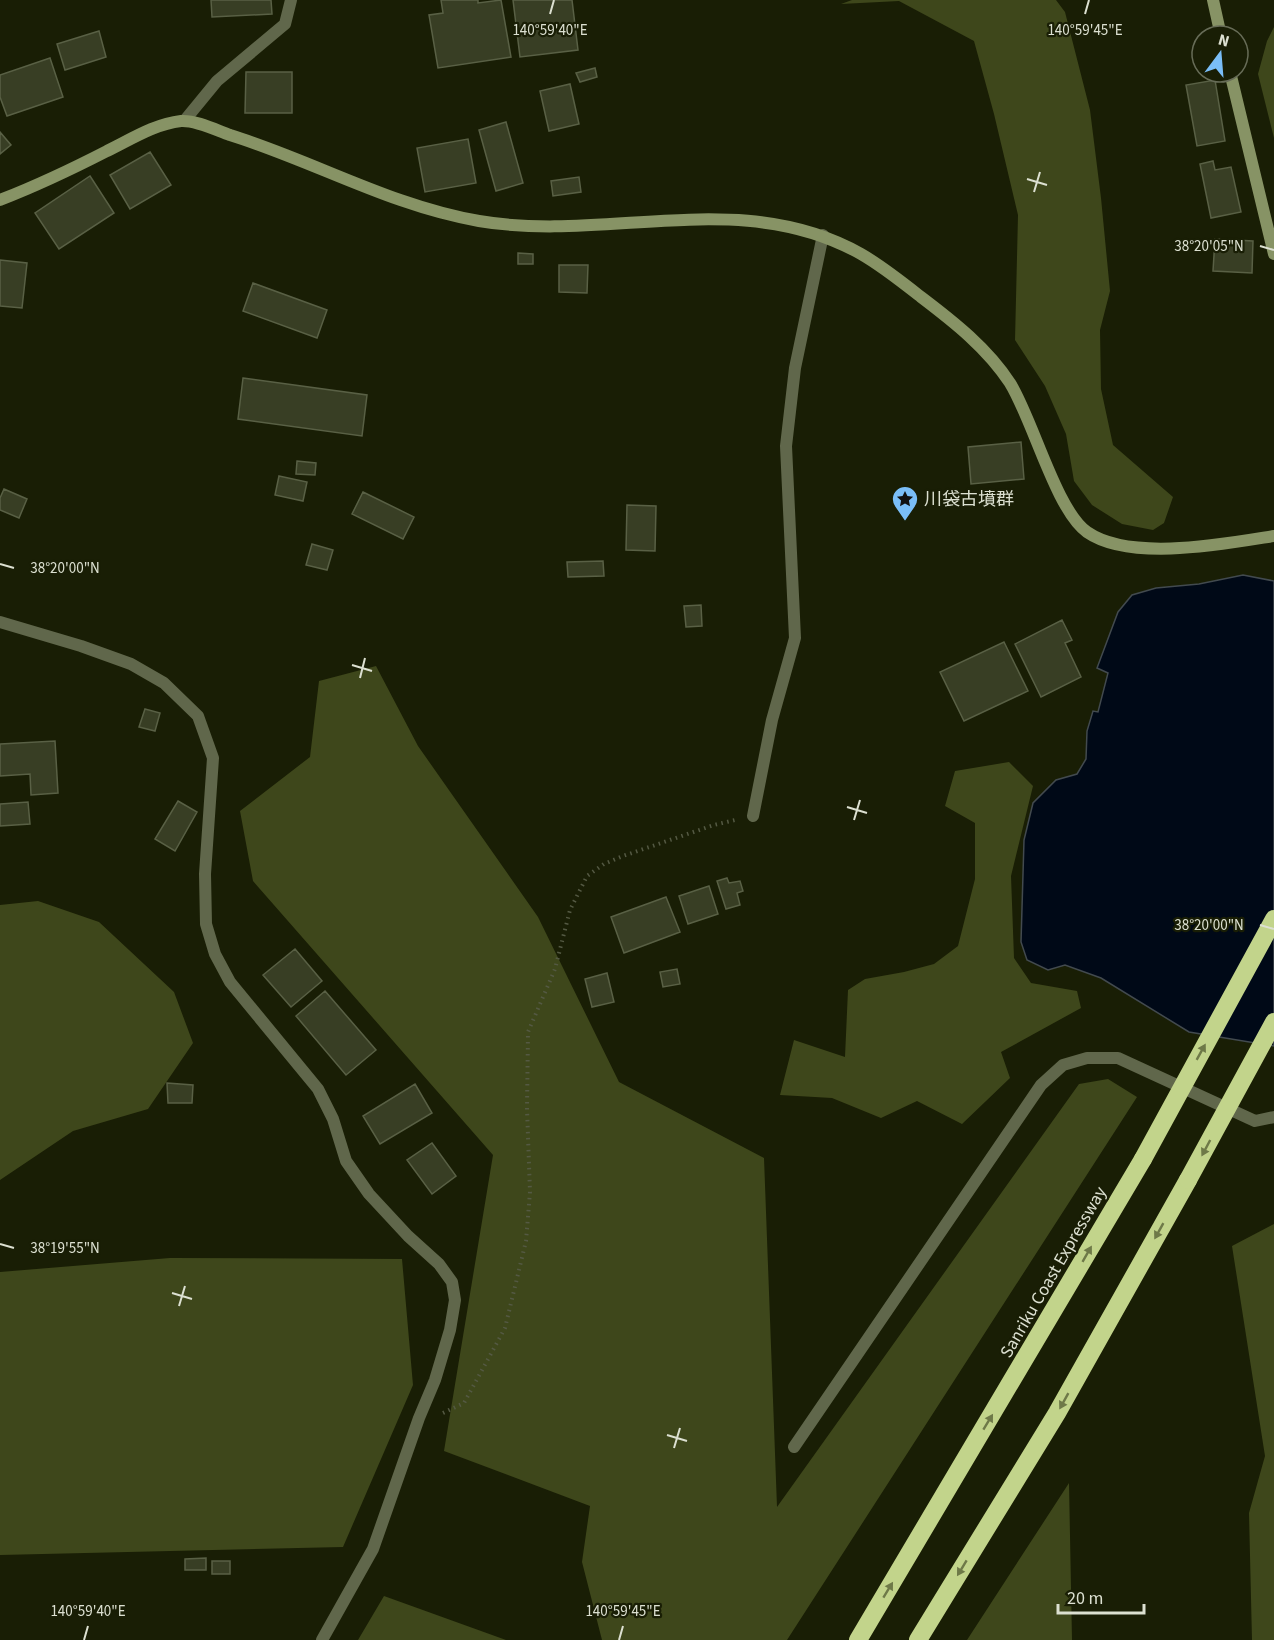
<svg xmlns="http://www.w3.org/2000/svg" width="1274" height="1640" viewBox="0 0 1274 1640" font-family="'Source Sans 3','Noto Sans JP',sans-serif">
	<rect width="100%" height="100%" fill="#191e05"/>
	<path fill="#3e471b" d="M852,0H1056L1065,12L1090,110L1101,198L1110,291L1100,330L1101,389L1113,445L1173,497L1164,523L1153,530L1122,524L1092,505L1074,481L1066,434L1045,386L1015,340L1018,215L994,114L974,41L899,1L841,4Z
		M1274,27V138L1258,74L1267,41Z
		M376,666L418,746L538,917L619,1082L764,1158L777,1507L1079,1084L1108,1079L1137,1097L787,1640H602L582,1562L590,1506L444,1451L493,1155L253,881L240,811L310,757L319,681Z
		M1009,762L1033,786L1011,876L1014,958L1031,983L1077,991L1081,1008L1001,1052L1010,1078L962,1124L917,1101L881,1118L832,1098L780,1095L794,1040L845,1057L848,990L865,979L904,972L934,964L958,946L975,879V823L945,806L955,771Z
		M38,901L99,922L174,992L193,1043L148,1109L73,1131L0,1180V905Z
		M1274,1224V1640H1252L1249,1513L1265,1456L1232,1246Z
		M170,1258L402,1259L413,1385L343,1547L0,1555V1272Z
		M1069,1483L1072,1640H967Z
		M384,1596L506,1640H358Z"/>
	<path fill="#000917" stroke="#424a4f" stroke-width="1.5" d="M1243,575L1274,581V1046L1189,1032L1101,978L1065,965L1048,970L1027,960L1021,942L1024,840L1033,803L1056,780L1077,774L1086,759L1087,731L1093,711L1098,712L1108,673L1097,668L1118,612L1132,595L1156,588L1199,584Z"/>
	<path fill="#383e24" stroke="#596045" stroke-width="1.5" d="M211,0H271L272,14L212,17Z
		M441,0H478V3L501,0L511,57L438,68L429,15L443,13Z
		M513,0H572L578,50L520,57Z
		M99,31L106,57L65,70L57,44Z
		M50,58L63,97L7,116L0,97V75Z
		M595,68L597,77L580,82L576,73Z
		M246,72H292V113H245Z
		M1215,80L1225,141L1197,146L1186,85Z
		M570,84L579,124L549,131L540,91Z
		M506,122L523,183L496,191L479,130Z
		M0,132L11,145L0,154Z
		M468,139L476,183L425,192L417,148Z
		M150,152L171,185L130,209L110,175Z
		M1213,161L1215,170L1231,167L1241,212L1211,218L1200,164Z
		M90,176L114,213L59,249L35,213Z
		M579,177L581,192L553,196L551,181Z
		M1215,239L1253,241L1252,273L1213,271Z
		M518,253L533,254V264H518Z
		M0,260L27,263L22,308L0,306Z
		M559,265H588L587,293L559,292Z
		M253,283L327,310L317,338L243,311Z
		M243,378L367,395L362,436L238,419Z
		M1021,442L1024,479L971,484L968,447Z
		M297,461L316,463L315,475L296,474Z
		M279,476L307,482L303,501L275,495Z
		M4,489L27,499L19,518L0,510V498Z
		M363,492L414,517L403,539L352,514Z
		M627,505L656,506L655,551L626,550Z
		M312,544L333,550L327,570L306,565Z
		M603,561L604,576L568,577L567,562Z
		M701,605L702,626L686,627L684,606Z
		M1062,620L1072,640L1065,643L1081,677L1041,697L1015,644Z
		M1004,642L1028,691L964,721L940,672Z
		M145,709L160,713L155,731L139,727Z
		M55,741L58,793L31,795L30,774L0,776V744Z
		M178,801L197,812L175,851L155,839Z
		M28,802L30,824L0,826V804Z
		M727,878L729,883L740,881L743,891L737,893L740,905L726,909L717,881Z
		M709,886L718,914L688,924L679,896Z
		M666,897L680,932L624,953L611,917Z
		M295,949L322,981L291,1007L263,975Z
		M677,969L680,984L663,987L660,972Z
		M607,973L614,1002L592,1007L585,979Z
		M325,991L376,1050L346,1075L296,1016Z
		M167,1083L193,1085L192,1103H168Z
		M415,1084L432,1113L380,1144L363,1116Z
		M432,1143L456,1176L432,1194L407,1160Z
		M206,1558V1570H185V1559Z
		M212,1561H230V1574H212Z"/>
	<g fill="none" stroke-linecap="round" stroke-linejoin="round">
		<path stroke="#545943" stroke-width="4" stroke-dasharray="1.5 4.5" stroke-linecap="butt" d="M443,1413L464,1403L505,1328L526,1241L530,1192L527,1108L528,1032L555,969L570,910L587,876L604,864L623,856L714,825L735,820"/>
		<path stroke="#60674b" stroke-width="12" d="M185,120L217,81L285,24L291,0
			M0,622L81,646L131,664L164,683L198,716L213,758L205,874L206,924L215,954L230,982L318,1089L333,1119L346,1161L369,1194L408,1236L439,1264L452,1282L455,1300L450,1330L435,1380L419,1418L373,1549L322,1640
			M753,816L772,720L795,638L786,446L795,368L823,235
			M794,1447L1041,1085L1063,1065L1087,1058H1118L1255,1121L1274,1117"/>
		<path stroke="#879365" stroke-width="12" d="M1213,0L1221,36
			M1230,72L1274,254
			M0,200C36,186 72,169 107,151C130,140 154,124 181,121C196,120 216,130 230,135C314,161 391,206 479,221C608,243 741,186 861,254C882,266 902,282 921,297C954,322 987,348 1010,383C1033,420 1056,510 1087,532C1130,562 1224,544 1274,536"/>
		<path stroke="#c2d48b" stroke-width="18" d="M858,1640L1143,1159
			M918,1640L1057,1413L1188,1180"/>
		<path stroke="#c2d48b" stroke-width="18" d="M1143,1159L1274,919
			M1188,1180L1274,1022"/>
	</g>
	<defs><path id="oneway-solid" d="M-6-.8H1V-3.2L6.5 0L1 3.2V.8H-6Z" transform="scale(1.5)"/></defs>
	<g fill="#6e7948">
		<use href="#oneway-solid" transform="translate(1201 1052) rotate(-61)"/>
		<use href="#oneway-solid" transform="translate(1206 1148) rotate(118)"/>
		<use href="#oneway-solid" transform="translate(1159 1231) rotate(119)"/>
		<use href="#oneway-solid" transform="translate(1087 1254) rotate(-60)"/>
		<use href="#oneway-solid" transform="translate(1064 1401) rotate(119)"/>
		<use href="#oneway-solid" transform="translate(988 1422) rotate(-59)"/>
		<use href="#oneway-solid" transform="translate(962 1568) rotate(121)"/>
		<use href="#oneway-solid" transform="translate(888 1590) rotate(-59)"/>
	</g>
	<path fill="none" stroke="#dce0d1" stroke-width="2" d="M550,14L554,0M1085,14L1089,0M1027,179L1047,185M1034,192L1040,172M1260,246L1274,250M0,564L14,568M352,665L372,671M360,678L365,658M847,807L867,813M854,820L860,800M1260,925L1274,929M0,1244L14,1248M172,1293L192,1299M179,1306L185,1286M667,1435L687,1441M674,1448L680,1428M84,1640L88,1626M619,1640L623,1626"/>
	<defs>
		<g id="sight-pin" transform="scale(1.35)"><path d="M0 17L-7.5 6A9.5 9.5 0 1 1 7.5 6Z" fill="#7abef8" stroke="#191e05"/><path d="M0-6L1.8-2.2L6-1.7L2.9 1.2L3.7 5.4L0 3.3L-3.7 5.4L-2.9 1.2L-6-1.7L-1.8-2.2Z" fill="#111"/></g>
	</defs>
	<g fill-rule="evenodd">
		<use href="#sight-pin" x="905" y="499"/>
	</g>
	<g text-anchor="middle" stroke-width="4.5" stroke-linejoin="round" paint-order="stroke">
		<g font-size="18" fill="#dce0d1" stroke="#191e05" text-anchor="start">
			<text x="924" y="505">川袋古墳群</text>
		</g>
		<g font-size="18" fill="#dce0d1" stroke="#191e05">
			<text transform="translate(1053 1272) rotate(-60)" y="6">Sanriku Coast Expressway</text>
		</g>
	</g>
	<g font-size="15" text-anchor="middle" fill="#dce0d1" stroke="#191e05" stroke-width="4.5" stroke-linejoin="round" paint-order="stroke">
		<text x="550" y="35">140°59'40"E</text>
		<text x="1085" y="35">140°59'45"E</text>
		<text x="1209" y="251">38°20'05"N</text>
		<text x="65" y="573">38°20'00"N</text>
		<text x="1209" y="930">38°20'00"N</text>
		<text x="65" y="1253">38°19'55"N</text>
		<text x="88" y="1616">140°59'40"E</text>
		<text x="623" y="1616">140°59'45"E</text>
	</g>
	<g transform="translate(1220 54) rotate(16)"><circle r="28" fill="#191e05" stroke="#676c57" stroke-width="1.5"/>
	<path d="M0-4.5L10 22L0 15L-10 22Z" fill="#7abef8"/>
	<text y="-9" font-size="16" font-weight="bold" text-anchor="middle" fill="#dce0d1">N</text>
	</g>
	<path d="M1058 1604v9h86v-9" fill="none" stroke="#dce0d1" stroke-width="3"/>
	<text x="1067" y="1604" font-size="18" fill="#dce0d1" stroke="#191e05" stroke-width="4.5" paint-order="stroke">20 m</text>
</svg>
